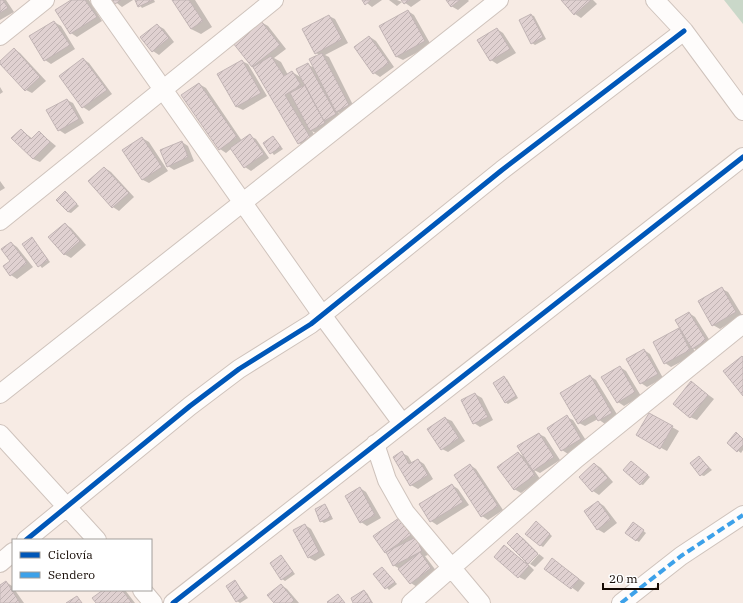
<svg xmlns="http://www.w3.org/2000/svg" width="743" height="603" viewBox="0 0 743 603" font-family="'IBM Plex Serif',serif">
	<defs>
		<pattern id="building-hatch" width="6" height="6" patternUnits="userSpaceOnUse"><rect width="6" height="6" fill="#e0d1d1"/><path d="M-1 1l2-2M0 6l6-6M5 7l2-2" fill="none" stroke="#bfb2b2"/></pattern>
	</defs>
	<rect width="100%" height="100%" fill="#f7ebe4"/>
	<path fill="#cad8c9" d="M724,0H743V24Z"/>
	<path fill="#0003" d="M0,0H6L14,12L0,20Z
		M72,0H89L102,21L77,37L71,33L56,11Z
		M113,0H133L122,7Z
		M136,0H154L155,2L142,8Z
		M173,0H195L212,27L201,34L191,29Z
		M363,0H382L372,7Z
		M389,0H397L402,2L397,6Z
		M401,0H421L411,7Z
		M447,0H468L469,1L458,10L451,6Z
		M563,0H593L597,4L581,18L575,14Z
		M408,11L414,15L431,45L403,60L397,57L380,26Z
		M531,15L534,16L546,39L535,45L532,43Z
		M329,16L335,19L348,43L325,55L329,57L355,109L343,115L338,112L342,118L317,134L312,131L319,142L309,148L299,143L252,66L261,22L268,26L286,49L274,58L281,62L288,75L292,72L302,78L308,65L315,68L320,55L316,53Z
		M54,22L61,26L75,49L51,64L45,60Z
		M157,25L164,29L174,42L159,55L153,51Z
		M497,29L503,33L516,53L497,64L491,60Z
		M370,37L376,41L394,67L380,77L374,73Z
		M14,49L20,53L46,81L32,93L26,90L0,62Z
		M83,59L89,63L112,94L89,111L83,107L60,76Z
		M242,61L248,64L267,96L243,110L237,107L218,75Z
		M199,84L206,88L242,141L250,136L256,139L269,158L251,171L245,167L232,148L226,153L220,149Z
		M0,87L3,92L0,94Z
		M67,100L73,103L84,123L65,134L59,130Z
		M21,130L33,139L39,132L56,146L40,162L33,159Z
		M273,137L283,149L274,155L264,143Z
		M142,138L149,142L168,171L149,183L143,180L123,150Z
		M182,142L188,146L194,161L174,170L168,166Z
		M105,168L111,172L134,197L119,211L113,207Z
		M0,181L5,188L0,191Z
		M65,192L79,206L71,213L68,212Z
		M65,224L71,228L86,245L71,258L64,254Z
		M32,238L50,262L42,268L23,244Z
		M11,243L17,247L33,267L17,279L11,275L4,267L12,261Z
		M722,289L728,292L742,315L720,329L713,325Z
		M689,313L695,317L712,344L699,352L693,348L696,354L671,367L665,363L679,330L683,332Z
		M644,350L650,354L663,378L647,387L641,383Z
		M620,367L626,371L641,396L624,406L618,402Z
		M590,376L596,380L618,416L605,424L598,419L585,426L579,423Z
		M504,378L507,379L518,398L508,404L505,402Z
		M691,382L714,399L697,420L690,417Z
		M475,394L482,398L493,420L480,427L474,423Z
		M649,414L679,431L667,451L637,435Z
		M567,417L573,420L587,442L568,454L562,450Z
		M445,418L452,421L465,441L448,452L442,449Z
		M539,434L545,437L560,460L540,473L534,470L540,479L521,493L514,489L518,453L525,457Z
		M743,439V450L741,453L728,443Z
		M402,453L408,456L412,463L418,460L424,464L433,479L418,489L411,485Z
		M699,457L712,470L704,476L701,475Z
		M595,464L601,468L613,482L599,495L593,491Z
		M634,464L650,477L643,485L640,484Z
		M470,465L476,469L503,510L488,520L482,516L455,475Z
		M452,485L458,489L469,505L437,525L431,521Z
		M360,488L366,492L381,518L367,526L361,522Z
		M598,502L604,506L617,523L604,533L597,529Z
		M325,505L327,507L333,519L324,523L321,521Z
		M399,519L422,542L428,555L425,556L437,572L417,587L411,583L400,569L393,565L387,552Z
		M539,524L552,536L543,547L540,545Z
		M305,525L311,529L325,555L315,561L308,557Z
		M636,525L646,533L639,542L636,540Z
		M517,535L523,538L538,553L529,564L527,563L534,570L525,580L519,577L504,546L525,562L526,561Z
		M539,554L544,558L535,567L530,564Z
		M281,556L295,574L285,581L282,579Z
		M552,559L585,583L578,592L545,568Z
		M382,568L397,584L389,590L374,574Z
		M235,581L248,598L240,603L237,601Z
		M6,582L12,586L24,603H0V586Z
		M281,585L287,589L299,603H275Z
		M105,590H125L135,603H97Z
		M364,591L367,593L373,603H355Z"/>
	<path fill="url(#building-hatch)" stroke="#c2b5b5" d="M0,0H3L8,8L0,13Z
		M71,0H85L97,17L70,34L55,10Z
		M112,0H121L115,4Z
		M135,0H153L138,7Z
		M172,0H189L203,21L191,29Z
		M362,0H371L365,5Z
		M401,0H410L404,4Z
		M446,0H460L451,7Z
		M561,0H591L574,15Z
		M408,10L425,41L396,57L379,26Z
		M531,14L543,37L531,44L519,20Z
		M329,15L342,39L315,54L302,29Z
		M54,21L70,45L44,61L29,36Z
		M261,21L280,45L252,67L233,43Z
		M157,24L169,38L152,52L140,37Z
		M497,28L510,49L490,61L477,40Z
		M369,36L389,63L373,74L354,47Z
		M14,48L40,77L25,91L0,64V61Z
		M322,53L349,105L336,112L309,59Z
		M271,56L284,76L292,71L301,85L285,95L310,137L298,144L253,67Z
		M83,58L107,90L82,108L59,76Z
		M242,60L261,93L236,107L217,74Z
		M308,63L336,114L324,121L296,69Z
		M199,83L237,137L219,150L181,95Z
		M305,85L325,123L310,131L290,93Z
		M67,99L79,119L58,131L46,110Z
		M21,129L31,139L39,131L50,142L33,159L11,138Z
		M250,134L264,154L244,168L230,148Z
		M273,136L281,147L270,154L263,143Z
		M142,137L162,167L142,180L122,150Z
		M182,141L188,157L167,167L160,150Z
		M104,167L129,193L112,208L88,181Z
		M65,191L77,204L68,212L56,200Z
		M65,223L80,241L64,255L48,237Z
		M32,237L48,260L38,267L22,244Z
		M11,242L27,263L10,276L3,266L10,261L1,249Z
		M722,287L736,312L712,326L698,301Z
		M689,312L706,340L692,349L675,320Z
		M679,328L690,350L664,364L653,342Z
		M644,349L658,374L640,384L626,359Z
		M742,356L743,357V396L723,371Z
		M620,366L635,392L617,403L601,377Z
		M590,375L612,413L598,421L594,414L578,424L560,393Z
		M504,376L516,396L505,403L493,383Z
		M691,381L708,395L690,418L673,404Z
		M475,393L488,417L473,424L461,400Z
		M649,413L673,426L660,449L636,435Z
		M567,415L581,439L561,451L547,428Z
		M445,417L459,438L441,450L427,429Z
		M736,432L743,439V445L737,452L727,443Z
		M539,433L554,457L533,471L517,446Z
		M402,451L409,464L418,459L428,475L410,486L393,457Z
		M518,452L535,475L514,490L497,467Z
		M699,456L709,468L700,476L690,463Z
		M631,461L648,475L640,485L623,470Z
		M594,463L608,478L592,492L579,477Z
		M470,464L498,506L481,517L454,475Z
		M452,484L463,502L430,522L419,504Z
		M360,487L375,515L360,523L345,496Z
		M598,501L611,519L597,530L584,511Z
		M325,504L331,517L320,522L315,509Z
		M399,518L411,535L385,553L373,536Z
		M536,521L550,534L540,546L525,534Z
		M633,522L644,530L636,541L625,533Z
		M305,524L319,552L308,558L293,530Z
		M517,533L538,554L528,564L507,543Z
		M416,537L422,551L393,566L386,552Z
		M504,545L529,566L518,578L494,557Z
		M420,552L431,568L410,584L398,569Z
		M281,555L293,572L281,580L270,563Z
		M552,558L579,579L571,589L544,569Z
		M382,567L395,582L385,589L373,574Z
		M235,580L245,596L236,602L226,586Z
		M6,581L20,603H0V585Z
		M281,584L294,600L291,603H274L267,595Z
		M103,590H122L132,603H96L92,598Z
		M364,590L372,603H353L351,598Z
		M338,594L345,603H328L327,602Z
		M77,596L82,603H66Z"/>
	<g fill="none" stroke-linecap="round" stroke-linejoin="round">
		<g stroke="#cfc3bc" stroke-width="20">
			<path id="street" d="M100,0L322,315L402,423
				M655,0L684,31L743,111
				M0,36L45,0
				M0,221L274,0
				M0,394L499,0
				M0,434L97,540
				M375,444L387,480L405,512L481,603
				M26,540L190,406L239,369L311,324L502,170L684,31
				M0,563L13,552
				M142,590L153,603
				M173,603L743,157
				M411,603L576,459L743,324
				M621,603L681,556L743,515"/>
		</g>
		<use href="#street" stroke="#fefcfb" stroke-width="18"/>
		<path stroke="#3da1e9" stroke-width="4" stroke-dasharray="8 4" stroke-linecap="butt" d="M621,603L681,556L743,515"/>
		<g stroke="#fff" stroke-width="8">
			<path id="cycleway" d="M26,540L190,406L239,369L311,324L502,170L684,31
				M173,603L743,157"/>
		</g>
		<use href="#cycleway" stroke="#0057b8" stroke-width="5"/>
	</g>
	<rect x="12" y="539" width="140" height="52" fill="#ffffff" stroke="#a19d9a"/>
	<rect x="20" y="552" width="20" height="6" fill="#0057b8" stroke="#a19d9a"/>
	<text x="48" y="559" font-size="12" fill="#140903">Ciclovía</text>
	<rect x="20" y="572" width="20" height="6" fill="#3da1e9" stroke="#a19d9a"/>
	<text x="48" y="579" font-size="12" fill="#140903">Sendero</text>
	<path d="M603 583v6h55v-6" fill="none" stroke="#140903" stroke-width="2"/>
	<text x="609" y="583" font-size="12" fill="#140903" stroke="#ffffff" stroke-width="3" paint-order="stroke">20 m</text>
</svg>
